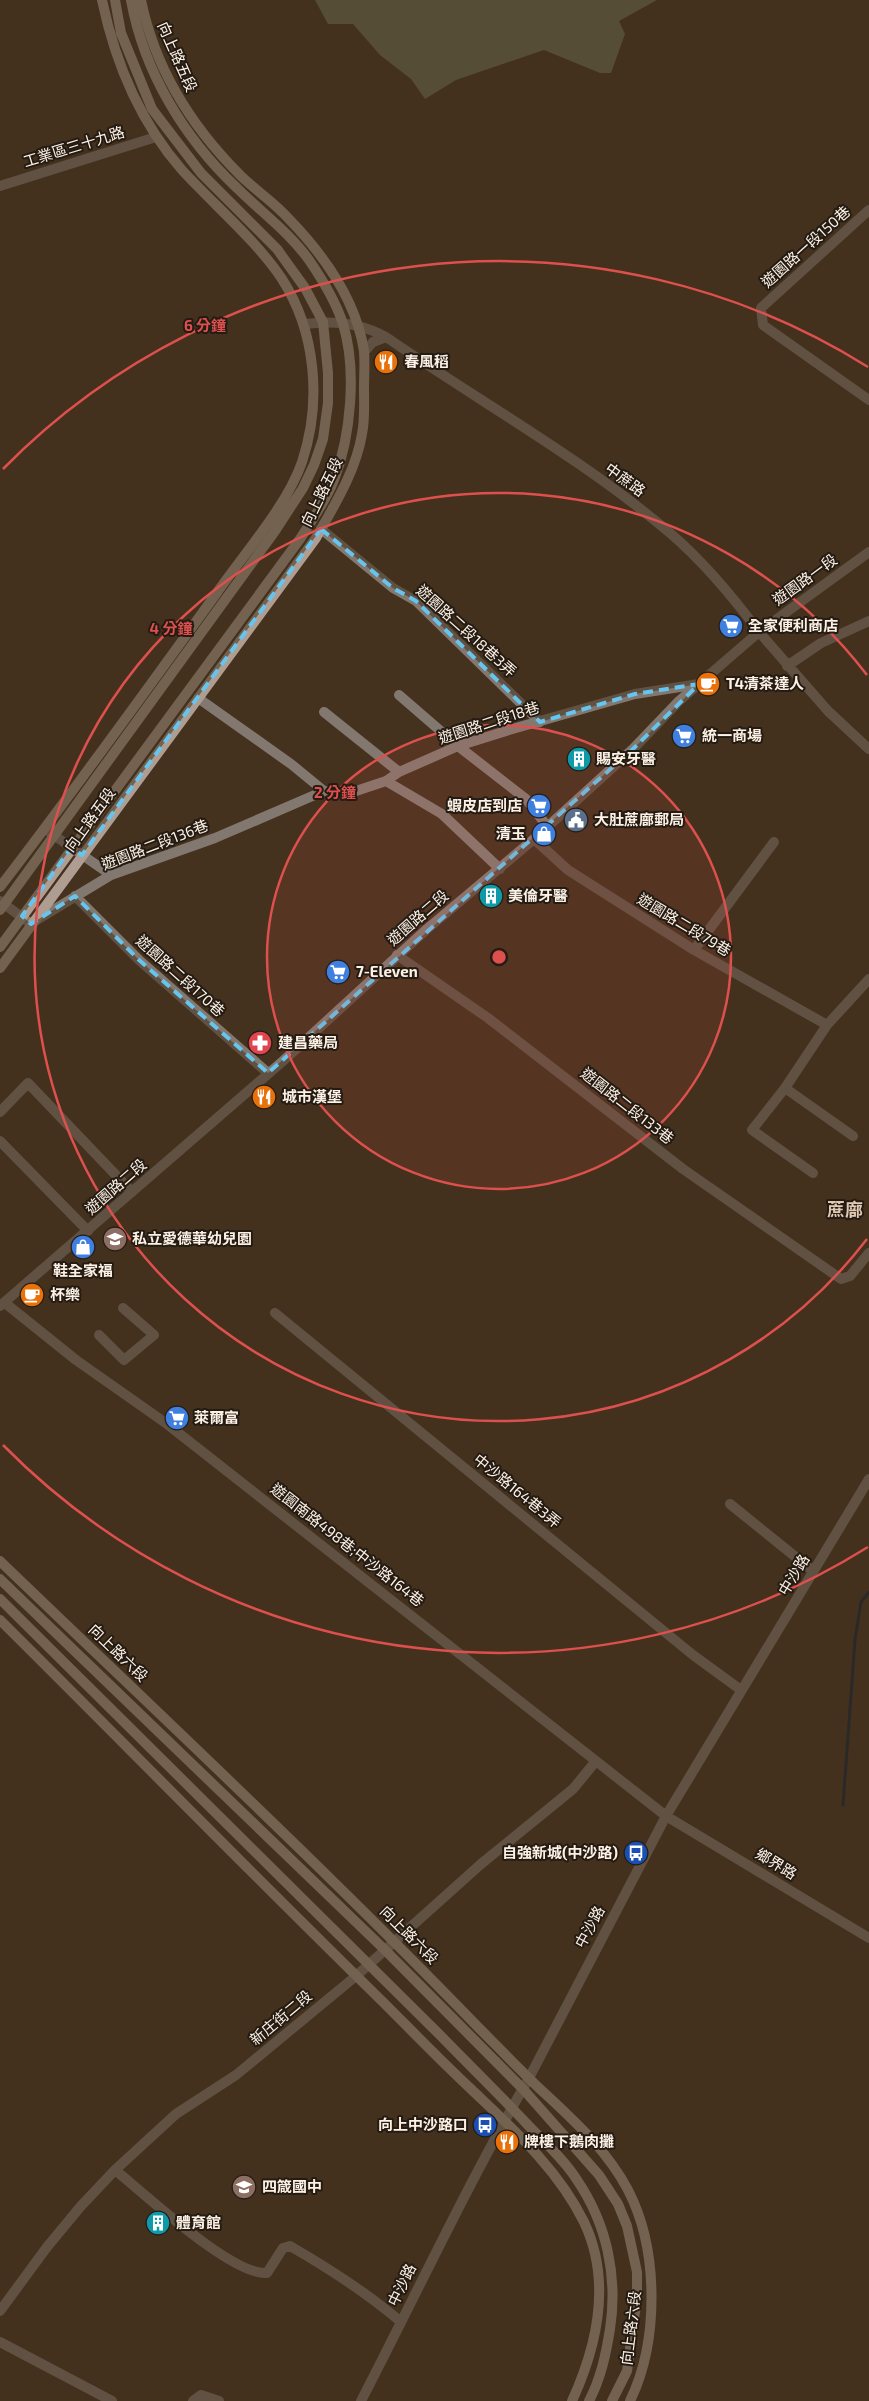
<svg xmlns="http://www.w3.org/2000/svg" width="869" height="2401" viewBox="0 0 869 2401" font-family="'Exo 2','Noto Sans TC',sans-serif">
	<rect width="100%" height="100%" fill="#44311e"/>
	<path fill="#6b6f53" d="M315,0H657L619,21L625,34L611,73H600L544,50L456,80L425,99L411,79L380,55L353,24H328Z"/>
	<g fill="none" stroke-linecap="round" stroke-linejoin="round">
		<path stroke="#0f2033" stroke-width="3" d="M843,1805L855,1640L861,1602L869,1592"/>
		<path stroke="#837870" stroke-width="10" d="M0,186L156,137
			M869,210L761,308L763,325L869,400
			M321,529L393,588L416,601L540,722
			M759,632L828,711L869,749
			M787,666L821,643L869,621
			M399,695L458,746L526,799L547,826
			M198,698L291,764L324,791
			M324,712L399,772
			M386,781L442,814L500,869
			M45,829L111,875
			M534,839L568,870L694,950L827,1025
			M75,896L139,960L268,1073
			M35,921L111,875L215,838L324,791L350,793L386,781L399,772L458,746L509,730L635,694L699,684
			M694,950L774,842
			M397,955L488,1018L683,1169L841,1279L850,1276L869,1253
			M785,1088L853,1136
			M0,1112L28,1083L132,1192
			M0,1141L88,1231
			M813,1173L752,1130L785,1088L827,1025L869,979
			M5,1303L76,1360L167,1424L666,1816L869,1938
			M275,1313L693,1655L741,1690
			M99,1335L124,1360L154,1335L123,1308
			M730,1504L813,1571
			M115,2170C144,2193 232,2276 267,2273L283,2248L290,2246C330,2269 366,2292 401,2322
			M0,2311L47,2247L81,2206L115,2170L176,2114L236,2075L356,1976L481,1864L573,1789L596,1761
			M0,2342L112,2401
			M193,2401L201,2395L219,2401
			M361,2401C417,2293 468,2183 529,2078L666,1816L869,1479"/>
		<path stroke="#837870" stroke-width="10" d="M305,324C334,320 361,323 386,337C480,402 583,459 670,533C704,562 733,597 759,632
			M364,352L373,342L386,337
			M0,901L31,924
			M0,1306L283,1061L427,929L534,839L633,749L679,701L759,632L869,552"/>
		<path stroke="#af9d91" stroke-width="10" d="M0,887C74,791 145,692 216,594C243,555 287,506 302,462C322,402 316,332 282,279C257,241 213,204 182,170C140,122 115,62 102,0
			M0,910L275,531L303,488L314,465L323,439L328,403V373L323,322L305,288L277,249L201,173L152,109L121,33L115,0
			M0,947L300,539C312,520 326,501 334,480C351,436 357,369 343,324C336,302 322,279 309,260C289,232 261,212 237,188C184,138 144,72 131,0
			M0,968L316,538C334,506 356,471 362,434C365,420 364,404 364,389C364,377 365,363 364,351C356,299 324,255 288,218C274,202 255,190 240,175C191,126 155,69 141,0
			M0,1561C160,1715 323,1867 478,2027C498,2047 517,2067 537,2086C571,2118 606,2148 628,2190C659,2250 659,2341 630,2401
			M0,1579L384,1949L523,2089L599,2175L618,2204L627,2226L637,2272V2297L627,2371L612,2401
			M0,1599L439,2034C468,2064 498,2093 527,2124C544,2142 564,2159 577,2180C607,2224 618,2277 610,2329C606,2354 601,2378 589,2401
			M0,1620C128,1747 254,1876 383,2002C412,2031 441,2061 471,2089C513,2129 558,2169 584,2222C612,2281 598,2344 572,2401"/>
	</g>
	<path d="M0 0H869V2401H0ZM321,529L393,588L416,601L540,722L635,694L699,684L633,749L268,1073L139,960L75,896L31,924L22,916L71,848L82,855Z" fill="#44311e" fill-opacity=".55" fill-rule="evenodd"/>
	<path fill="none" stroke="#65c5ee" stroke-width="4" stroke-dasharray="10 6" stroke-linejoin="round" d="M321,529L393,588L416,601L540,722L635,694L699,684L633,749L268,1073L139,960L75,896L31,924L22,916L71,848L82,855Z"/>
	<circle cx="499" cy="957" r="232" fill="#de504e" fill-opacity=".12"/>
	<g fill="none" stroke="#de504e" stroke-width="2.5">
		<circle cx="499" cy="957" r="232"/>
		<path d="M867 1239A464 464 0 1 1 867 675"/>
		<path d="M868 1547A696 696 0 0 1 3 1445M3 469A696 696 0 0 1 868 367"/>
	</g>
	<defs>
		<g id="restaurant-disc" transform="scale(1.25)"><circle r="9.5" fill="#e8710a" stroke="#241b13"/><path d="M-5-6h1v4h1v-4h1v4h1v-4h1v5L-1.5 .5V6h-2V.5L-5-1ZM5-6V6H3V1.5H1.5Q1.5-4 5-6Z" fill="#fff"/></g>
		<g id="supermarket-disc" transform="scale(1.25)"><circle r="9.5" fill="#3f7fe0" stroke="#241b13"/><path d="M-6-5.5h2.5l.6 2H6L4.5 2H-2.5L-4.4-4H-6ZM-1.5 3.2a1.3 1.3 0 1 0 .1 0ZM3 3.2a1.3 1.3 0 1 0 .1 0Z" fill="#fff"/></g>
		<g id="cafe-disc" transform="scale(1.25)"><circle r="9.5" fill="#e8710a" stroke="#241b13"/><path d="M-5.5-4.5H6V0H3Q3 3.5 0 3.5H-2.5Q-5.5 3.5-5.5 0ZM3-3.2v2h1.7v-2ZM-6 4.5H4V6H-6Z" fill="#fff"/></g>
		<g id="building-disc" transform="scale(1.25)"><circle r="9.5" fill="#0f9aa8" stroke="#241b13"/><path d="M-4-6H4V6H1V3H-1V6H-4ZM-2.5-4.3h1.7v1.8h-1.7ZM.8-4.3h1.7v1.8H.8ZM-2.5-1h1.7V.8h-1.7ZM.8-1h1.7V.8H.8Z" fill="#fff"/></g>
		<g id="civic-disc" transform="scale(1.25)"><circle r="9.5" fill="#5c6f8a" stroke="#241b13"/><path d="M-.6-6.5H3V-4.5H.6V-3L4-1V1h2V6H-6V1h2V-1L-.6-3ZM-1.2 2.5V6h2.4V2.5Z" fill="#fff"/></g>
		<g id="shop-disc" transform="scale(1.25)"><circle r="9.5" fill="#3f7fe0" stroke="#241b13"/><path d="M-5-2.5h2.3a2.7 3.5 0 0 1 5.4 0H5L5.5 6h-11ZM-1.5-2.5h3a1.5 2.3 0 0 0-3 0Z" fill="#fff"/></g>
		<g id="pharmacy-disc" transform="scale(1.25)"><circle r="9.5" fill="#e0444e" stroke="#241b13"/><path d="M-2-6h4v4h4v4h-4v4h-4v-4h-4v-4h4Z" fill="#fff"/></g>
		<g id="school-disc" transform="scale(1.25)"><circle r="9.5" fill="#8d6e63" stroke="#241b13"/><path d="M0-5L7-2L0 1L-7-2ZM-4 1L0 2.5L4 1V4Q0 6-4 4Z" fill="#fff"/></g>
		<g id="bus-disc" transform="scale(1.25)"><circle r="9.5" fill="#1a4fb4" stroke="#241b13"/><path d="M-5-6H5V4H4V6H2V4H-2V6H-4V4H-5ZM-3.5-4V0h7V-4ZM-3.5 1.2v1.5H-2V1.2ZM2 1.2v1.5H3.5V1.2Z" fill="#fff"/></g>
	</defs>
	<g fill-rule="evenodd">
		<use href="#restaurant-disc" x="386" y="362"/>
		<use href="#supermarket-disc" x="731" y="626"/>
		<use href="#cafe-disc" x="708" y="684"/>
		<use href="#supermarket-disc" x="684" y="736"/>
		<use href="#building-disc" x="579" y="759"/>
		<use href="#supermarket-disc" x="539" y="806"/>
		<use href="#civic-disc" x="576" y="820"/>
		<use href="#shop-disc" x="544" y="834"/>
		<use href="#building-disc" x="491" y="896"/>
		<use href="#supermarket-disc" x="338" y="972"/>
		<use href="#pharmacy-disc" x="260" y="1043"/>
		<use href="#restaurant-disc" x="264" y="1097"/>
		<use href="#school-disc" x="115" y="1239"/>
		<use href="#shop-disc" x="83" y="1247"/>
		<use href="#cafe-disc" x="32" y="1295"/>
		<use href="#supermarket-disc" x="177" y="1418"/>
		<use href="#bus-disc" x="636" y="1853"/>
		<use href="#bus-disc" x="485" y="2125"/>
		<use href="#restaurant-disc" x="507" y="2142"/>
		<use href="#school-disc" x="244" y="2187"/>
		<use href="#building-disc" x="158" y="2223"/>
	</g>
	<g text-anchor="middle" stroke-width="4" stroke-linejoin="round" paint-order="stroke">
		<g font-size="15" fill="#fdf1e5" stroke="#241b13">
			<text transform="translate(177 57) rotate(66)" y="5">向上路五段</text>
			<text transform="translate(74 147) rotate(-17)" y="5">工業區三十九路</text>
			<text transform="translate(806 247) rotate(-42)" y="5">遊園路一段150巷</text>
			<text transform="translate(625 480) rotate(36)" y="5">中蔗路</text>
			<text transform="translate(322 492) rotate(-64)" y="5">向上路五段</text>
			<text transform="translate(805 580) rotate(-36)" y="5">遊園路一段</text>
			<text transform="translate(466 631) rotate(42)" y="5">遊園路二段18巷3弄</text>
			<text transform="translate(489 723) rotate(-18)" y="5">遊園路二段18巷</text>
			<text transform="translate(90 820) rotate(-54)" y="5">向上路五段</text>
			<text transform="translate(155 845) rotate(-21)" y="5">遊園路二段136巷</text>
			<text transform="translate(418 918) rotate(-41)" y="5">遊園路二段</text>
			<text transform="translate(684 925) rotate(31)" y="5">遊園路二段79巷</text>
			<text transform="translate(180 976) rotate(42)" y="5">遊園路二段170巷</text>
			<text transform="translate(627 1106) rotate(38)" y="5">遊園路二段133巷</text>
			<text transform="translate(116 1187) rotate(-41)" y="5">遊園路二段</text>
			<text transform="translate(517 1491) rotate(39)" y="5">中沙路164巷3弄</text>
			<text transform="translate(347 1545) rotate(38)" y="5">遊園南路498巷;中沙路164巷</text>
			<text transform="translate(794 1575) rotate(-59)" y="5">中沙路</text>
			<text transform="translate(118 1653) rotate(44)" y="5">向上路六段</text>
			<text transform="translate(776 1864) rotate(31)" y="5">鄉界路</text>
			<text transform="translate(590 1927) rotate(-62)" y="5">中沙路</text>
			<text transform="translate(409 1935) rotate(45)" y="5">向上路六段</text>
			<text transform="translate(281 2018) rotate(-40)" y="5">新庄街二段</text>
			<text transform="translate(402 2285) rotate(-64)" y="5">中沙路</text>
			<text transform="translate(631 2328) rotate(-83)" y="5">向上路六段</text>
		</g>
		<g font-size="15" font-weight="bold" fill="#fdf1e5" stroke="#241b13" text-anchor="start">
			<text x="404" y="367">春風稻</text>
			<text x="748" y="631">全家便利商店</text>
			<text x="726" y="689">T4清茶達人</text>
			<text x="702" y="741">統一商場</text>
			<text x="596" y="764">賜安牙醫</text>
			<text x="522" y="811" text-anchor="end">蝦皮店到店</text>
			<text x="594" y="825">大肚蔗廍郵局</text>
			<text x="526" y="839" text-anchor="end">清玉</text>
			<text x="508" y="901">美倫牙醫</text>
			<text x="356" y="977">7-Eleven</text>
			<text x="278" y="1048">建昌藥局</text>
			<text x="282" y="1102">城市漢堡</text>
			<text x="132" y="1244">私立愛德華幼兒園</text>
			<text x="83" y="1276" text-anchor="middle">鞋全家福</text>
			<text x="50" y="1300">杯樂</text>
			<text x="194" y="1423">萊爾富</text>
			<text x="618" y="1858" text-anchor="end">自強新城(中沙路)</text>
			<text x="468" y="2130" text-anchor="end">向上中沙路口</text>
			<text x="524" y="2147">牌樓下鵝肉攤</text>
			<text x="262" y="2192">四箴國中</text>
			<text x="176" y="2228">體育館</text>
		</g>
		<g font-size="18" font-weight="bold" fill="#e1c8b2" stroke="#241b13">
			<text x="845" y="1216">蔗廍</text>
		</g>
	</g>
	<circle cx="499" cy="957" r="8" fill="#de504e" stroke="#241b13" stroke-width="2.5"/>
	<g font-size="15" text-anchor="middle" font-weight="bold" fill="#de504e" stroke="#241b13" stroke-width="4" stroke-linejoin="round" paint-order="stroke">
		<text x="205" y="331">6 分鐘</text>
		<text x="171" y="634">4 分鐘</text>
		<text x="335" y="798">2 分鐘</text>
	</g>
</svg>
